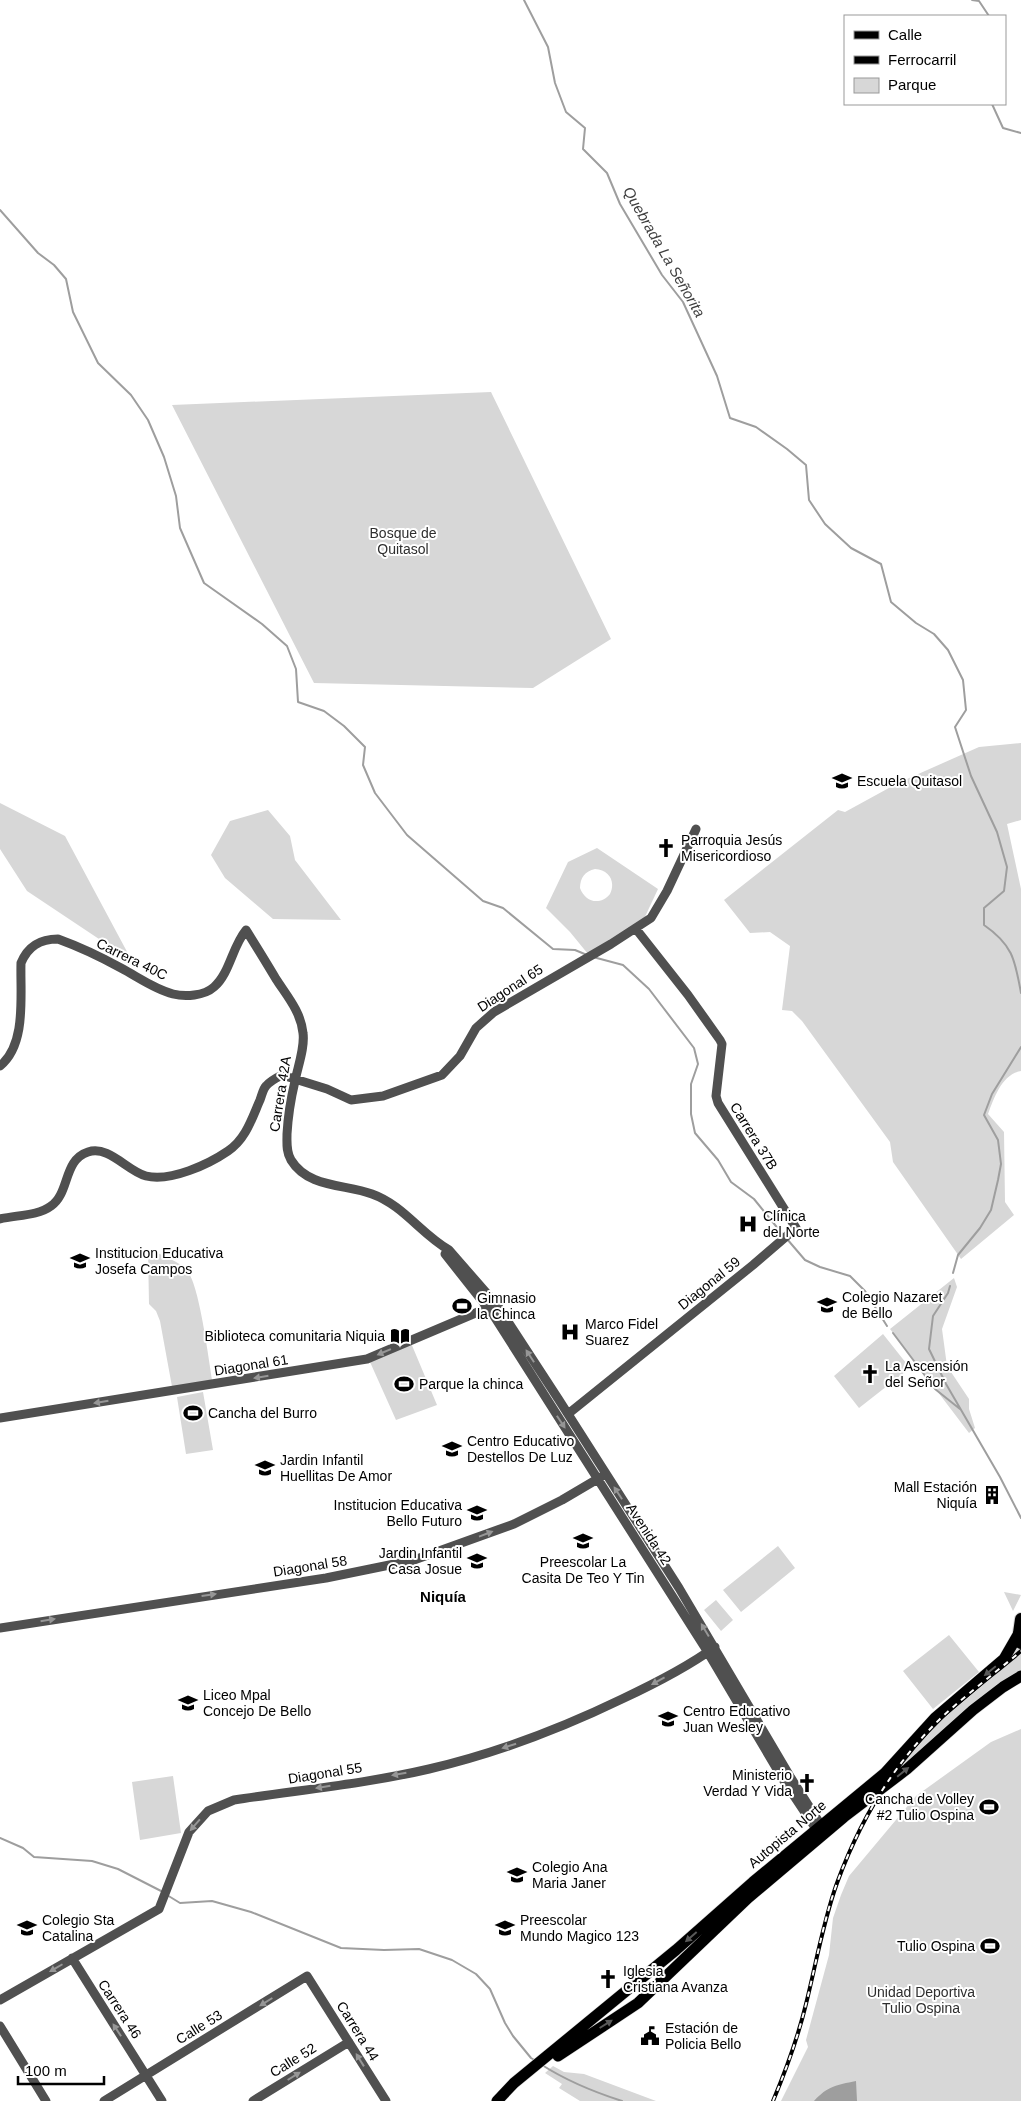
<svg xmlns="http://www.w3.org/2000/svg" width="1021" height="2101" viewBox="0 0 1021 2101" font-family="Helvetica,sans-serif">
	<rect width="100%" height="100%" fill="#fff"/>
	<path fill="#d7d7d7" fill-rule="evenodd" d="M491,392L611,639L533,688L314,683L172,405Z
		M1021,743V820L1007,824L1021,889V1071C1002,1074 994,1098 988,1114L1004,1132L1005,1202L1014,1215L961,1259L893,1162L890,1142L802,1021L792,1011L782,1010L790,946L770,932L750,933L724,900L838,810L845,812L898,783L979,747Z
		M0,803L65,836L132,961L27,891L0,849Z
		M268,810L290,836L295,860L341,920L273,919L225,878L211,855L230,821Z
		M597,848L658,889L643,921L588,954L570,932L546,908L568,862ZM595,869C609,870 616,881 610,894C600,906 585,902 580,888C580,878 585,871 595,869Z
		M148,1249C161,1255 180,1261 188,1272C200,1288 209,1362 213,1385L173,1392L160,1321L156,1311L149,1304Z
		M954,1278L957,1287L942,1329L947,1366L969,1399V1409L975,1428L969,1433L890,1329Z
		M883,1334L910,1368L859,1408L834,1376Z
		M411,1343L437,1405L396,1420L370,1362Z
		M203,1392L213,1450L186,1454L177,1397Z
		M778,1546L795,1568L741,1612L723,1590Z
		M1004,1592L1021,1595L1013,1611Z
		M716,1600L733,1620L721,1631L704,1610Z
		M949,1635L979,1672L933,1709L903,1671Z
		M1017,1639L1021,1653V1672L915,1759L870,1789Z
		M1021,1729V2101H781L808,2047L806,2040L829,1955L833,1918L841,1895L849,1876L916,1796L991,1742Z
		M173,1776L181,1833L140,1840L132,1782Z
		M553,2066L564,2072L584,2074L656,2101H580L559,2088L562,2084L545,2073Z"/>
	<path fill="#9e9e9e" d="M856,2081L857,2101H814C828,2086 836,2085 856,2081Z"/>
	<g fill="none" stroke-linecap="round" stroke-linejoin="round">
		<path stroke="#9e9e9e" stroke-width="2" d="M524,0L548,47L555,83L566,112L585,128L583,149L607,173L620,204L662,275L683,302L717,376L730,418L756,427L787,449L806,465L809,500L825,524L851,548L881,564L891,602L916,623L934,634L948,650L963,680L966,710L955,727L971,776L997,832L1007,867L1004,891L984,908V925C1013,945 1015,960 1021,993
			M972,0L979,1L989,16
			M1005,64V72
			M992,104L1003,128L1021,133
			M0,210L38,253L54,265L66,279L73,312L98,363L131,395L148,420L164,457L176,496L180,528L204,583L262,624L287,646L296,669L298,702L324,711L344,726L365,747L363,765L375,793L407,835L483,901L503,908L553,949L575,950L587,955
			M593,957L623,965L649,989L694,1048L698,1064L691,1084V1114L695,1133L718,1160L731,1182L754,1199L784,1236
			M787,1239L805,1260L820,1267L850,1276L865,1291L887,1326
			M953,1273L958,1255L980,1228L991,1210L998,1180L1001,1164L998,1140L984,1115L992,1094L1021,1047
			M950,1286L948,1293L933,1316L929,1349L946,1384L1000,1477L1021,1518
			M893,1333L935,1389L960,1409
			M0,1838L23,1848L34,1857L92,1861L118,1869L163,1892
			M167,1895L180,1903L212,1901L251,1912L341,1948L384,1950L419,1949L452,1960L476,1974L490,1989L505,2023L513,2036L531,2058L536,2061
			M542,2065C567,2081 594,2092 622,2101"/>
		<g stroke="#dbdbdb" stroke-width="12">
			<path id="major" d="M558,2056L638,2003L748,1898L844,1817L907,1769L973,1710L1003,1687L1021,1676
				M497,2101L514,2083L676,1950L753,1882L885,1773L935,1718L1004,1659L1019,1633"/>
		</g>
		<g stroke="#dbdbdb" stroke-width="14">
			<path id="highway" d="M1021,1619L1019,1633L1021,1643"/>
		</g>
		<path stroke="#505050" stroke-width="9" d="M0,1066C27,1044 20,995 21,963C28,946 40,939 58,939C80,947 101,957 121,968C138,977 154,989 173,994C185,997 204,996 214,987C230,973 232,947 246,930C256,946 266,962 276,979C287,996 301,1012 303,1033C305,1047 298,1066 295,1081C291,1098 288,1116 287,1134C287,1143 286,1152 291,1160C308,1188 345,1184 372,1194C403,1205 421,1234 449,1250L497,1305L559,1400L679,1588L791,1778L824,1830
			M0,1219C16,1215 38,1216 51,1206C70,1193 63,1160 88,1152C109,1145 127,1171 146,1176C171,1182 209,1164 228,1151C246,1139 252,1118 260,1100C262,1095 263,1089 266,1086C270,1081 276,1078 282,1075L327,1089L351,1100L383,1096L442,1075L460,1056L476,1028L494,1012L611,944L651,918L667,891L696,829
			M445,1254L494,1316L704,1646L784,1781L820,1835
			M568,1414L753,1265L796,1228L718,1103L716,1096L722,1044L720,1040L688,995L636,929
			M0,1418L367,1359L492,1306
			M0,1628L326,1578L414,1560L514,1524L562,1500L601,1477
			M72,1958L162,2101
			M0,2000L159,1909L189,1832L208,1811L234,1800C299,1790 365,1784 429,1769C497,1753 560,1729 622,1699C654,1684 686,1668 715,1647
			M0,2026L46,2101
			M104,2101L307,1976L386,2101
			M253,2101L349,2042"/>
		<use href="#major" stroke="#000" stroke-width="11"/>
		<use href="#highway" stroke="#000" stroke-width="12"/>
		<g stroke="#000" stroke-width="4">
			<path id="rail" d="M773,2101C786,2070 798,2037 806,2004C816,1964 823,1922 837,1883C860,1820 894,1763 942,1717C967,1694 995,1673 1021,1651"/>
		</g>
		<use href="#rail" stroke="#fff" stroke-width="2" stroke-dasharray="5.5" stroke-linecap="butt"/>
	</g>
	<defs><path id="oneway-solid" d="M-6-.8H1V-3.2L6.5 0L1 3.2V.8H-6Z" transform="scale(1.25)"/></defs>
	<g fill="#969696">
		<use href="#oneway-solid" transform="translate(384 1352) rotate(157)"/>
		<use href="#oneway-solid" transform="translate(530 1356) rotate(-123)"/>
		<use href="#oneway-solid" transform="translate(261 1377) rotate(171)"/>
		<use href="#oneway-solid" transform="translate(101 1402) rotate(171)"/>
		<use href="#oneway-solid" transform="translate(561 1422) rotate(56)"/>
		<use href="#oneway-solid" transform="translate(618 1493) rotate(-123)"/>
		<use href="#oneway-solid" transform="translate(486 1534) rotate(-21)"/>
		<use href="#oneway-solid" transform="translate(209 1595) rotate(-8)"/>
		<use href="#oneway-solid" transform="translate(48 1620) rotate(-9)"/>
		<use href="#oneway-solid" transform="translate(705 1630) rotate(-121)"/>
		<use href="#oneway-solid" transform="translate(658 1681) rotate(151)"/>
		<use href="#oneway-solid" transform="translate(509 1746) rotate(162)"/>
		<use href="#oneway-solid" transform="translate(399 1774) rotate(170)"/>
		<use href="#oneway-solid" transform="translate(323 1787) rotate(171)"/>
		<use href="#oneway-solid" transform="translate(195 1825) rotate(131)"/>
		<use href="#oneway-solid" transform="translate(56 1968) rotate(150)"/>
		<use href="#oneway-solid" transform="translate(266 2002) rotate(148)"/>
		<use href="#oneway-solid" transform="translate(117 2030) rotate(-123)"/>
		<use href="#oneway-solid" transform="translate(360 2060) rotate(-122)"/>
		<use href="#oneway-solid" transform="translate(294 2076) rotate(-32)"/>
	</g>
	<g fill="#595959">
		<use href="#oneway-solid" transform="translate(990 1671) rotate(141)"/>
		<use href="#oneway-solid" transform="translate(903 1772) rotate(-39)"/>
		<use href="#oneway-solid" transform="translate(691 1937) rotate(139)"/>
		<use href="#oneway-solid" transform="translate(606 2024) rotate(-32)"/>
	</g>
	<defs>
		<g id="school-bare" transform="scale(1.5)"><path d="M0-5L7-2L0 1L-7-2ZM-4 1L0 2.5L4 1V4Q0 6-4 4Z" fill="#000" stroke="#fff" stroke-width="2.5" paint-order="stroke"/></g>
		<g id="church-bare" transform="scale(1.5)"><path d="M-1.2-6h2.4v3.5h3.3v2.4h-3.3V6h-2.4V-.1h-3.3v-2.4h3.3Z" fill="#000" stroke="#fff" stroke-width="2.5" paint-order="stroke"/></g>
		<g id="hospital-bare" transform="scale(1.5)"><path d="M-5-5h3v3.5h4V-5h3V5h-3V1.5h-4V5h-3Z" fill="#000" stroke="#fff" stroke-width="2.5" paint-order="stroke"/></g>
		<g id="stadium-bare" transform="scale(1.5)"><path d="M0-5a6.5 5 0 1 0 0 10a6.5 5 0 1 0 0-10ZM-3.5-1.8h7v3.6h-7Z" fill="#000" stroke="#fff" stroke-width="2.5" paint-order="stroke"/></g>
		<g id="library-bare" transform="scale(1.5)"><path d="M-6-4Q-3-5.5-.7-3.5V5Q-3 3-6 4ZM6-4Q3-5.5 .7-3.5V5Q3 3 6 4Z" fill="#000" stroke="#fff" stroke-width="2.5" paint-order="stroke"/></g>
		<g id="building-bare" transform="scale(1.5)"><path d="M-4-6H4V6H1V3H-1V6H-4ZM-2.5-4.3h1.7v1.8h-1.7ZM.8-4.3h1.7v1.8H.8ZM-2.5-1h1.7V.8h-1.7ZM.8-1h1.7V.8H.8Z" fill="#000" stroke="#fff" stroke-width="2.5" paint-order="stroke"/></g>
		<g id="civic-bare" transform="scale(1.5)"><path d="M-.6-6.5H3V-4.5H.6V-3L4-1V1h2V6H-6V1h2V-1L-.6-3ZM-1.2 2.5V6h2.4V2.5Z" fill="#000" stroke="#fff" stroke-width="2.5" paint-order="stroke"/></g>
	</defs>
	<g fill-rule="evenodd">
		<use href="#school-bare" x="842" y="781"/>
		<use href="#church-bare" x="666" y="848"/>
		<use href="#hospital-bare" x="748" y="1224"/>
		<use href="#school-bare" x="80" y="1261"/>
		<use href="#school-bare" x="827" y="1305"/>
		<use href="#stadium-bare" x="462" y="1306"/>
		<use href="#hospital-bare" x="570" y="1332"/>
		<use href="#library-bare" x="400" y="1336"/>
		<use href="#church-bare" x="870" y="1374"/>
		<use href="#stadium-bare" x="404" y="1384"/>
		<use href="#stadium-bare" x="193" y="1413"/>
		<use href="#school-bare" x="452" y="1449"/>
		<use href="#school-bare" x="265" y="1468"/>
		<use href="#building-bare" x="992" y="1495"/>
		<use href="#school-bare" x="477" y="1513"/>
		<use href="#school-bare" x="583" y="1541"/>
		<use href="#school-bare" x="477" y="1561"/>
		<use href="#school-bare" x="188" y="1703"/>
		<use href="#school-bare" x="668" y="1719"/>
		<use href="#church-bare" x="807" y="1783"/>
		<use href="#stadium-bare" x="989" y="1807"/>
		<use href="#school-bare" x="517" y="1875"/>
		<use href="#school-bare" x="27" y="1928"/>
		<use href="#school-bare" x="505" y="1928"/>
		<use href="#stadium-bare" x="990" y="1946"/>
		<use href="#church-bare" x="608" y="1979"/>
		<use href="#civic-bare" x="650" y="2036"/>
	</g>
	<g text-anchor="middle" stroke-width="4" stroke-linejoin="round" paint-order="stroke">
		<g font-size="14" fill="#2e2e2e" stroke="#fff">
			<text x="403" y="538">Bosque de<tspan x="403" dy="16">Quitasol</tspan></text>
			<text x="921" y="1997">Unidad Deportiva<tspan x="921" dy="16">Tulio Ospina</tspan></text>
		</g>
		<g font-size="14" fill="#000" stroke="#fff" text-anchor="start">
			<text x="857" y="786">Escuela Quitasol</text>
			<text x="681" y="845">Parroquia Jesús<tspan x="681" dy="16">Misericordioso</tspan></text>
			<text x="763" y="1221">Clínica<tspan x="763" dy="16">del Norte</tspan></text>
			<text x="95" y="1258">Institucion Educativa<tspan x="95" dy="16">Josefa Campos</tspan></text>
			<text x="842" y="1302">Colegio Nazaret<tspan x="842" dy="16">de Bello</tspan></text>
			<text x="477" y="1303">Gimnasio<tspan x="477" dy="16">la Chinca</tspan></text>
			<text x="585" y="1329">Marco Fidel<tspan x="585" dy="16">Suarez</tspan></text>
			<text x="385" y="1341" text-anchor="end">Biblioteca comunitaria Niquia</text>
			<text x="885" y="1371">La Ascensión<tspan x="885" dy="16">del Señor</tspan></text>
			<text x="419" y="1389">Parque la chinca</text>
			<text x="208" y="1418">Cancha del Burro</text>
			<text x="467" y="1446">Centro Educativo<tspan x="467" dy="16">Destellos De Luz</tspan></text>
			<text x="280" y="1465">Jardin Infantil<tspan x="280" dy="16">Huellitas De Amor</tspan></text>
			<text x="977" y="1492" text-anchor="end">Mall Estación<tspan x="977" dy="16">Niquía</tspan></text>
			<text x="462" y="1510" text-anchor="end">Institucion Educativa<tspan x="462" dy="16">Bello Futuro</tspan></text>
			<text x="462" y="1558" text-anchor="end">Jardin Infantil<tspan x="462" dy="16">Casa Josue</tspan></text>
			<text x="583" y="1567" text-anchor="middle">Preescolar La<tspan x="583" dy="16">Casita De Teo Y Tin</tspan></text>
			<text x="203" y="1700">Liceo Mpal<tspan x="203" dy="16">Concejo De Bello</tspan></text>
			<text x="683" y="1716">Centro Educativo<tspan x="683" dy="16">Juan Wesley</tspan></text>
			<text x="792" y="1780" text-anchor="end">Ministerio<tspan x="792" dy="16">Verdad Y Vida</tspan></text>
			<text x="974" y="1804" text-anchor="end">Cancha de Volley<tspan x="974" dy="16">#2 Tulio Ospina</tspan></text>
			<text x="532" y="1872">Colegio Ana<tspan x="532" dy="16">Maria Janer</tspan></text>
			<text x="42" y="1925">Colegio Sta<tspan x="42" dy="16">Catalina</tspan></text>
			<text x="520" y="1925">Preescolar<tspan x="520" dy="16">Mundo Magico 123</tspan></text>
			<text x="975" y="1951" text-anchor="end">Tulio Ospina</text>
			<text x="623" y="1976">Iglesia<tspan x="623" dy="16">Cristiana Avanza</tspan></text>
			<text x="665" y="2033">Estación de<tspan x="665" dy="16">Policia Bello</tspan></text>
		</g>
		<g font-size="14" fill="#000" stroke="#fff">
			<text transform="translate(132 959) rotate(26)" y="5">Carrera 40C</text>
			<text transform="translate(510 988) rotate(-33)" y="5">Diagonal 65</text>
			<text transform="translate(280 1094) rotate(-81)" y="5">Carrera 42A</text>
			<text transform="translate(754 1136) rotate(58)" y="5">Carrera 37B</text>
			<text transform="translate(709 1283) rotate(-39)" y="5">Diagonal 59</text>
			<text transform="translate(251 1365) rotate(-9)" y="5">Diagonal 61</text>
			<text transform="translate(649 1534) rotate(57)" y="5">Avenida 42</text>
			<text transform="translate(310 1566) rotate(-9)" y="5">Diagonal 58</text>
			<text transform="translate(325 1773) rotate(-9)" y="5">Diagonal 55</text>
			<text transform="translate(787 1834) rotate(-40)" y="5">Autopista Norte</text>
			<text transform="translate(120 2009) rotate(57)" y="5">Carrera 46</text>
			<text transform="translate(199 2027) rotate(-32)" y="5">Calle 53</text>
			<text transform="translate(358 2031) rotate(58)" y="5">Carrera 44</text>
			<text transform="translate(293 2060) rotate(-32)" y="5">Calle 52</text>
		</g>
		<g font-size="15" font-style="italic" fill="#3f3f3f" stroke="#fff">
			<text transform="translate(664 252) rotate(60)" y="5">Quebrada La Señorita</text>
		</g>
		<g font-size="15" font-weight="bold" fill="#000" stroke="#fff">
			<text x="443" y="1602">Niquía</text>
		</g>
	</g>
	<rect x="844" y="15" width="162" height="90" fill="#ffffff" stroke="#999999"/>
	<rect x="854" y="31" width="25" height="8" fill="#000000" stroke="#999999"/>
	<text x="888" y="40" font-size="15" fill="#000000">Calle</text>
	<rect x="854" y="56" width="25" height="8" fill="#000000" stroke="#999999"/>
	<text x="888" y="65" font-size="15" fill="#000000">Ferrocarril</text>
	<rect x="854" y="78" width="25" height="15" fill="#d7d7d7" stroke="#999999"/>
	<text x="888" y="90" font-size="15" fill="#000000">Parque</text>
	<path d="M18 2076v8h86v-8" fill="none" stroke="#000000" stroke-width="2.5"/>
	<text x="25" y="2076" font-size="15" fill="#000000" stroke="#ffffff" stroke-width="4" paint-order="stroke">100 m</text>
</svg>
